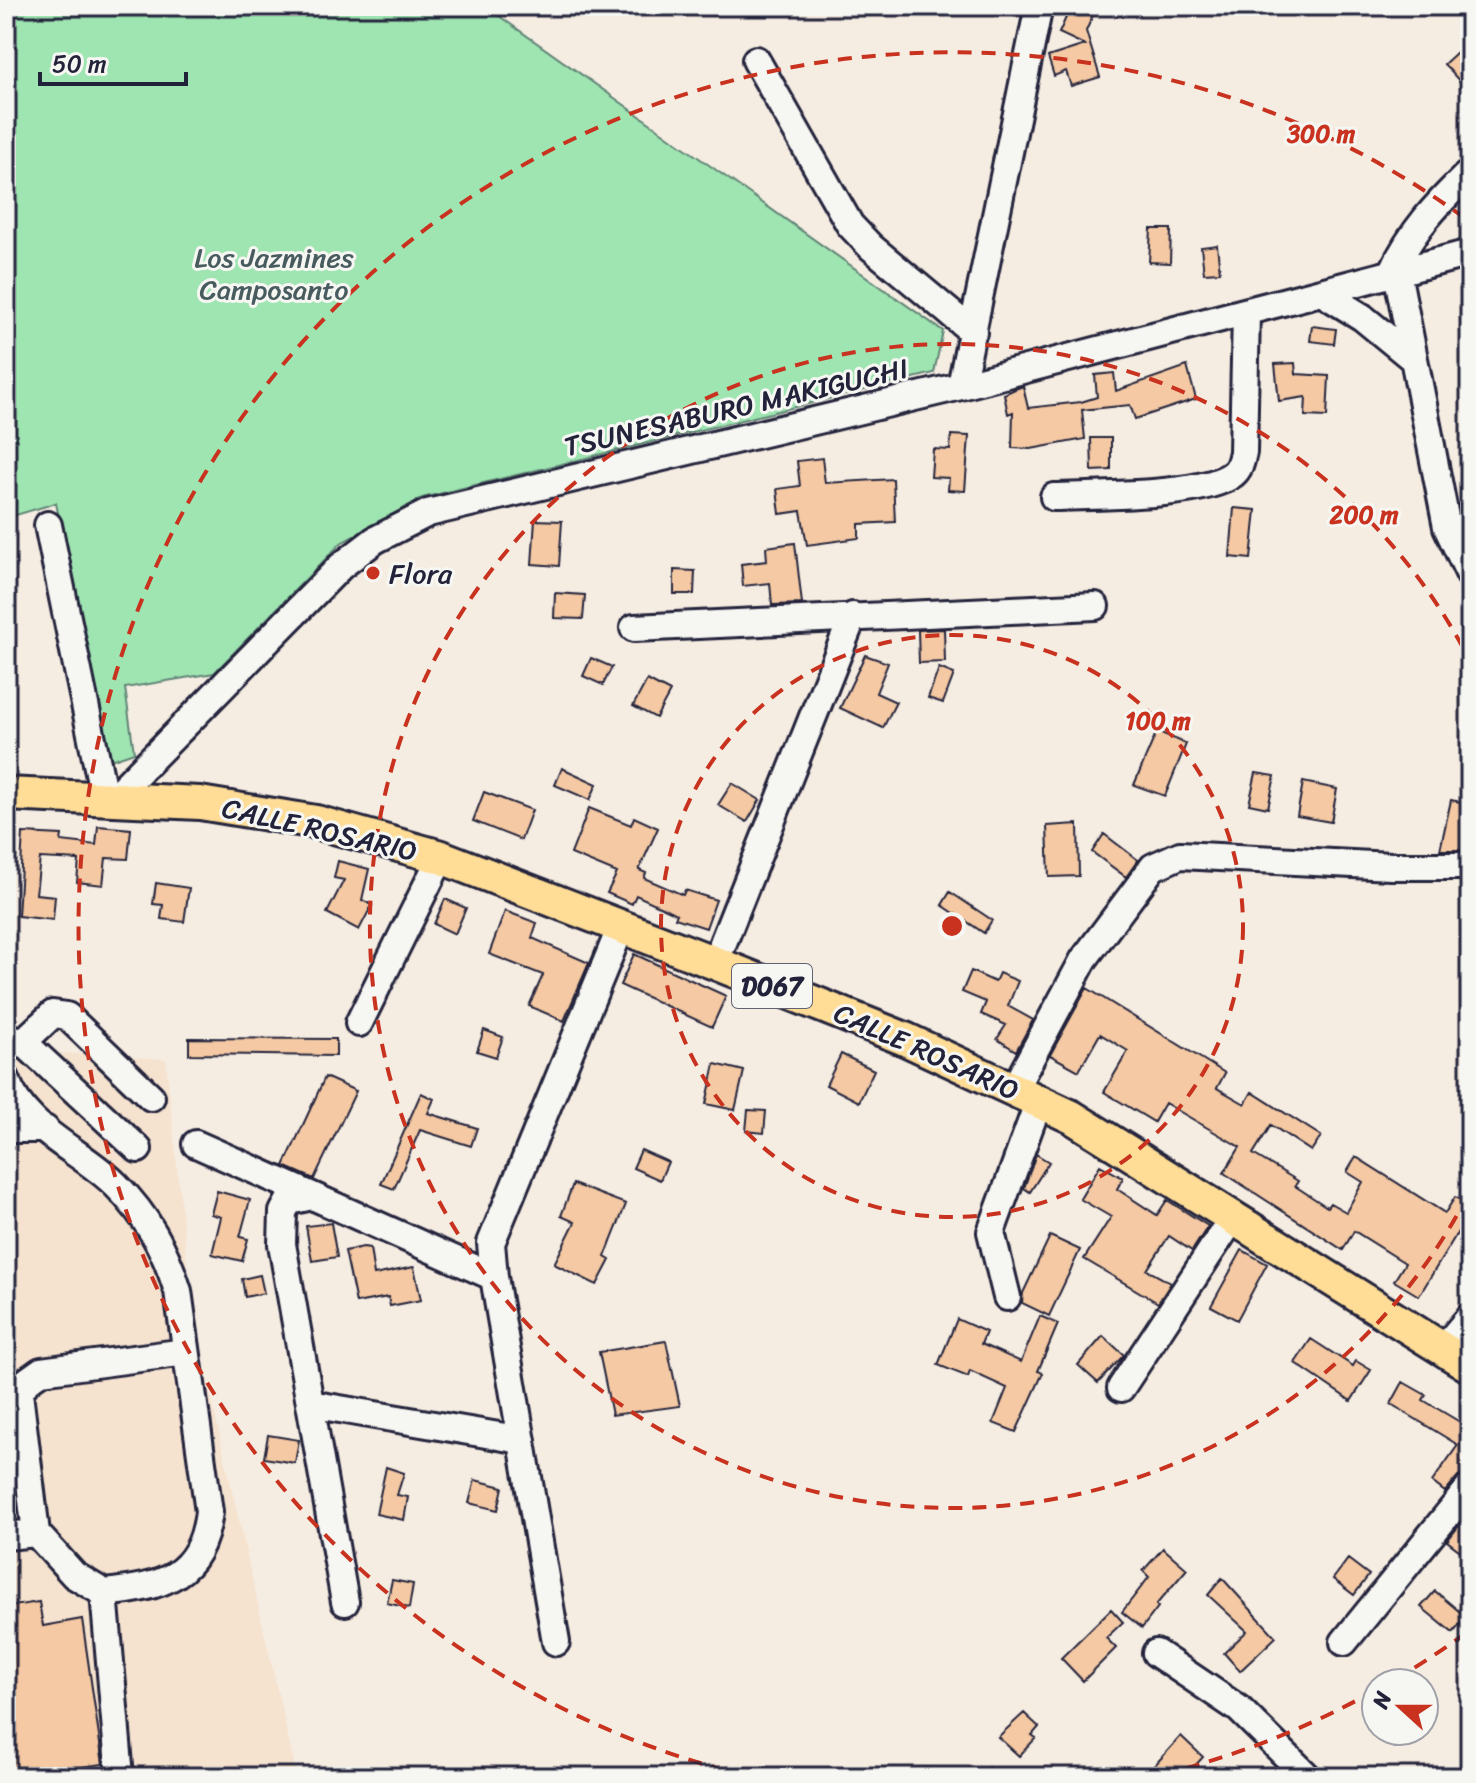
<svg xmlns="http://www.w3.org/2000/svg" width="1476" height="1783" viewBox="0 0 1476 1783" font-family="Sriracha,sans-serif">
	<rect width="100%" height="100%" fill="#f6ede2"/>
	<filter id="ink" filterUnits="userSpaceOnUse"><feTurbulence type="fractalNoise" baseFrequency=".0125" numOctaves="2"/><feDisplacementMap in="SourceGraphic" scale="16" xChannelSelector="R" yChannelSelector="G"/><feConvolveMatrix kernelMatrix="1 2 1 2 8 2 1 2 1" color-interpolation-filters="sRGB"/></filter>
	<g filter="url(#ink)">
		<path fill="#f5e2cf" d="M6,1050L166,1059L192,1313L297,1777H6Z"/>
		<path fill="#9fe5b2" stroke="#608476" stroke-width="2" d="M6,6H485L943,331L934,373L422,498L341,543L214,673L125,688L134,752L108,761L56,503L6,518Z"/>
		<path fill="#f4c9a3" stroke="#22223b" stroke-width="2" d="M1071,6H1097L1086,31L1100,77L1071,86L1066,71L1054,76L1048,57L1085,45L1059,33Z
			M1470,40V93L1444,64Z
			M1151,229H1171L1170,263L1149,262Z
			M1217,245L1220,272L1204,273L1201,247Z
			M1312,326L1336,329L1334,344L1310,341Z
			M1295,363L1296,374L1329,376L1327,417L1305,416L1306,397L1279,401L1275,364Z
			M1187,366L1196,399L1135,419L1130,405L1082,410L1085,439L1031,449L1012,448L1013,412L1008,414L1004,394L1015,389L1023,386L1028,408L1081,402L1097,397L1095,375L1114,373L1116,391Z
			M951,435L969,436L965,491L948,490L949,478L931,477L933,449L950,450Z
			M1091,438H1111V470L1092,471Z
			M822,458L825,483L893,479L895,522L859,524V538L807,545L801,511L780,514L777,489L800,486L797,461Z
			M1234,508L1256,510L1251,559L1230,557Z
			M535,520L562,521L559,566L532,564Z
			M795,543L802,604L772,605L770,583L743,586L741,564L767,561L766,547Z
			M674,570L695,571L694,594H674Z
			M555,593L585,595L583,619L554,618Z
			M944,629L945,662L919,663L918,630Z
			M865,655L888,663L876,693L896,702L883,728L840,708Z
			M591,658L612,667L603,685L583,676Z
			M939,668L954,674L943,703L928,698Z
			M647,680L670,692L656,718L633,706Z
			M1157,731L1186,744L1165,796L1134,785Z
			M562,768L597,784L590,800L555,785Z
			M1256,773L1275,776L1268,808L1249,804Z
			M1303,782L1337,789L1331,822L1297,816Z
			M732,783L760,800L747,822L718,805Z
			M484,792L532,810L521,840L473,821Z
			M1451,800L1470,804L1468,850H1440Z
			M589,808L631,825L634,817L658,828L639,870L646,873L644,878L683,895L685,890L716,900L706,928L675,918L677,914L636,895L632,904L607,893L617,873L571,854Z
			M1078,824L1079,876L1049,877L1047,826Z
			M98,826L131,829L128,859L106,858L103,885L77,882L79,860L40,858L36,894L55,896L53,920L18,916L23,833L62,835L61,841L96,845Z
			M1104,834L1138,860L1126,877L1092,852Z
			M338,861L369,869L362,900L372,905L359,930L327,913L344,880L334,878Z
			M156,883L189,888L184,922L161,919L163,905L153,904Z
			M950,892L992,920L984,933L942,905Z
			M445,899L466,908L455,934L434,924Z
			M505,911L537,923L532,938L589,963L564,1021L529,1006L543,975L489,954Z
			M634,954L726,996L712,1027L620,985Z
			M971,971L995,982L999,973L1018,981L1008,1006L1033,1020L1016,1051L997,1039L1006,1025L981,1014L986,1002L962,992Z
			M1087,988L1225,1073L1217,1088L1245,1104L1252,1092L1321,1136L1311,1151L1271,1125L1253,1154L1298,1181L1295,1186L1327,1207L1330,1203L1346,1212L1363,1182L1347,1172L1356,1157L1445,1213L1455,1197L1470,1206V1212L1419,1296L1394,1281L1405,1263L1354,1231L1343,1250L1224,1173L1240,1147L1165,1103L1154,1122L1104,1092L1128,1051L1100,1034L1079,1071L1050,1055Z
			M484,1030L503,1037L496,1057L477,1051Z
			M189,1038L336,1039V1056L189,1054Z
			M841,1054L874,1070L859,1102L826,1085Z
			M715,1064L744,1071L735,1110L706,1104Z
			M325,1077L356,1091L314,1179L284,1166Z
			M421,1093L434,1099L428,1113L477,1128L471,1146L420,1130L394,1189L381,1184Z
			M748,1110L766,1111L764,1133L746,1131Z
			M641,1150L668,1162L660,1180L633,1168Z
			M1036,1154L1049,1162L1030,1192L1024,1188Z
			M1100,1165L1123,1178L1117,1189L1157,1215L1167,1200L1208,1226L1192,1251L1169,1236L1147,1270L1171,1283L1158,1303L1084,1259L1111,1217L1080,1199Z
			M573,1184L626,1204L605,1257L610,1260L597,1285L554,1264L575,1222L561,1216Z
			M217,1191L250,1200L240,1237L248,1239L242,1261L212,1254L221,1217L211,1214Z
			M331,1223L337,1257L312,1261L306,1226Z
			M1050,1236L1080,1250L1049,1316L1022,1303L1023,1293Z
			M363,1247L370,1248L374,1275L414,1267L421,1300L390,1306L388,1297L356,1303L345,1251Z
			M1242,1250L1267,1264L1237,1320L1211,1306Z
			M260,1275L264,1293L245,1297L242,1279Z
			M1040,1316L1058,1324L1038,1371L1043,1373L1016,1432L993,1423L1007,1388L970,1371L968,1377L938,1365L957,1319L986,1332L981,1344L1021,1362Z
			M1103,1336L1124,1355L1098,1383L1078,1365Z
			M1311,1339L1353,1366L1356,1361L1371,1370L1351,1401L1295,1363Z
			M666,1341L680,1406L612,1415L599,1352Z
			M1403,1382L1426,1395L1423,1400L1470,1428V1471L1458,1476L1445,1492L1432,1482L1458,1445L1391,1404Z
			M268,1435L299,1440L295,1463L264,1458Z
			M386,1467L404,1473L397,1495L408,1497L404,1520L376,1514Z
			M475,1480L503,1487L498,1510L469,1503Z
			M1470,1512V1543L1463,1553L1447,1541Z
			M1163,1548L1187,1569L1156,1605L1158,1607L1142,1628L1122,1612L1149,1577L1143,1571Z
			M1348,1559L1369,1575L1354,1595L1333,1579Z
			M1222,1578L1276,1637L1240,1671L1224,1653L1247,1631L1208,1595Z
			M392,1580L413,1584L409,1608L387,1603Z
			M1435,1591L1466,1617L1453,1633L1421,1607Z
			M39,1602L43,1626L82,1619L103,1764L13,1777L6,1731V1607Z
			M1111,1609L1123,1622L1106,1638L1116,1648L1083,1681L1061,1658Z
			M1024,1713L1039,1727L1032,1735L1036,1738L1019,1756L998,1737Z
			M1181,1736L1203,1757L1185,1777H1144Z"/>
		<g fill="none" stroke-linecap="round" stroke-linejoin="round">
			<g stroke="#22223b" stroke-width="32">
				<path id="minor" d="M756,60L850,225L871,247L973,332
					M1397,272L1447,527L1470,575
					M1392,273C1411,231 1437,204 1470,172
					M1323,293L1362,317L1412,358
					M961,386L1039,6
					M1054,497C1094,495 1204,497 1233,474C1240,468 1241,461 1243,452L1246,313
					M48,525L104,797
					M634,628L1095,606
					M114,797L341,566L375,540L428,513L961,386L1470,253
					M715,963L853,616
					M359,1023L441,857
					M6,1036L23,1042L138,1149
					M23,1042L53,1014L67,1016L151,1097
					M6,1079C22,1129 81,1150 116,1185C147,1216 165,1249 178,1291L209,1512C201,1577 163,1587 104,1593L120,1777
					M1014,1089L1084,959L1153,867L1180,855L1391,866H1470
					M6,1129H45
					M196,1144L494,1277
					M312,1196L289,1201L283,1212L282,1244L345,1602
					M1007,1297L991,1232L1039,1101
					M1443,1349L1470,1317
					M1121,1388L1234,1216
					M310,1404L522,1440
					M6,1536L36,1533
					M104,1593L74,1575L36,1533L19,1393L27,1381L41,1371L186,1352
					M556,1642L494,1277L491,1243L621,927
					M1344,1642L1470,1487
					M1156,1653L1239,1709L1308,1777"/>
			</g>
			<g stroke="#22223b" stroke-width="38">
				<path id="major" d="M6,794L200,803L316,822L441,857L715,963L905,1039L1072,1117L1470,1366"/>
			</g>
			<path stroke="#22223b" stroke-width="3" stroke-dasharray="6 6" stroke-linecap="butt" d="M6,15L12,6
				M987,1767L998,1777"/>
			<use href="#minor" stroke="#f6f6f2" stroke-width="26"/>
			<use href="#major" stroke="#ffdd96" stroke-width="32"/>
		</g>
	</g>
	<g fill="none" stroke="#c8321e" stroke-width="4" stroke-dasharray="14 10">
		<circle cx="952" cy="926" r="291"/>
		<path d="M1468 1195A582 582 0 1 1 1468 657"/>
		<path d="M1466 1633A874 874 0 0 1 1389 1683M1376 1690A874 874 0 0 1 1156 1776M748 1776A874 874 0 1 1 1466 219"/>
	</g>
	<circle fill="#c8321e" stroke="#f6f6f2" stroke-width="3" cx="373" cy="573" r="8"/>
	<g text-anchor="middle" stroke-width="6" stroke-linejoin="round" paint-order="stroke">
		<rect fill="#f6f6f2" stroke="#626272" stroke-width="2" x="732" y="964" width="80" height="44" rx="6"/>
		<g font-size="26" font-weight="bold" fill="#22223b">
			<text x="772" y="995">D067</text>
		</g>
		<g font-size="28" fill="#485c5f" stroke="#f6f6f2">
			<text x="274" y="267">Los Jazmines<tspan x="274" dy="32">Camposanto</tspan></text>
		</g>
		<g font-size="28" fill="#22223b" stroke="#f6f6f2">
			<text transform="translate(736 407) rotate(-13)" y="10">TSUNESABURO MAKIGUCHI</text>
			<text transform="translate(320 829) rotate(13)" y="10">CALLE ROSARIO</text>
			<text transform="translate(927 1051) rotate(24)" y="10">CALLE ROSARIO</text>
		</g>
		<g font-size="28" fill="#22223b" stroke="#f6f6f2" text-anchor="start">
			<text x="389" y="583">Flora</text>
		</g>
	</g>
	<circle cx="952" cy="926" r="12" fill="#c8321e" stroke="#f6f6f2" stroke-width="4"/>
	<g font-size="24" text-anchor="middle" font-weight="bold" fill="#c8321e" stroke="#f6f6f2" stroke-width="6" stroke-linejoin="round" paint-order="stroke">
		<text x="1321" y="142">300 m</text>
		<text x="1364" y="523">200 m</text>
		<text x="1158" y="729">100 m</text>
	</g>
	<rect width="1476" height="1783" fill="none" stroke="#f6f6f2" stroke-width="32"/>
	<rect x="16" y="16" width="1444" height="1751" fill="none" stroke="#22223b" stroke-width="3" filter="url(#ink)"/>
	<g transform="translate(1400 1707) rotate(291)"><circle r="38" fill="#f6f6f2" stroke="#a1a1a9" stroke-width="2"/>
	<path d="M0-6L14 30L0 20L-14 30Z" fill="#c8321e"/>
	<text y="-12" font-size="22" font-weight="bold" text-anchor="middle" fill="#22223b">N</text>
	</g>
	<path d="M40 72v12h146v-12" fill="none" stroke="#22223b" stroke-width="4"/>
	<text x="52" y="72" font-size="24" fill="#22223b" stroke="#f6f6f2" stroke-width="6" paint-order="stroke">50 m</text>
</svg>
